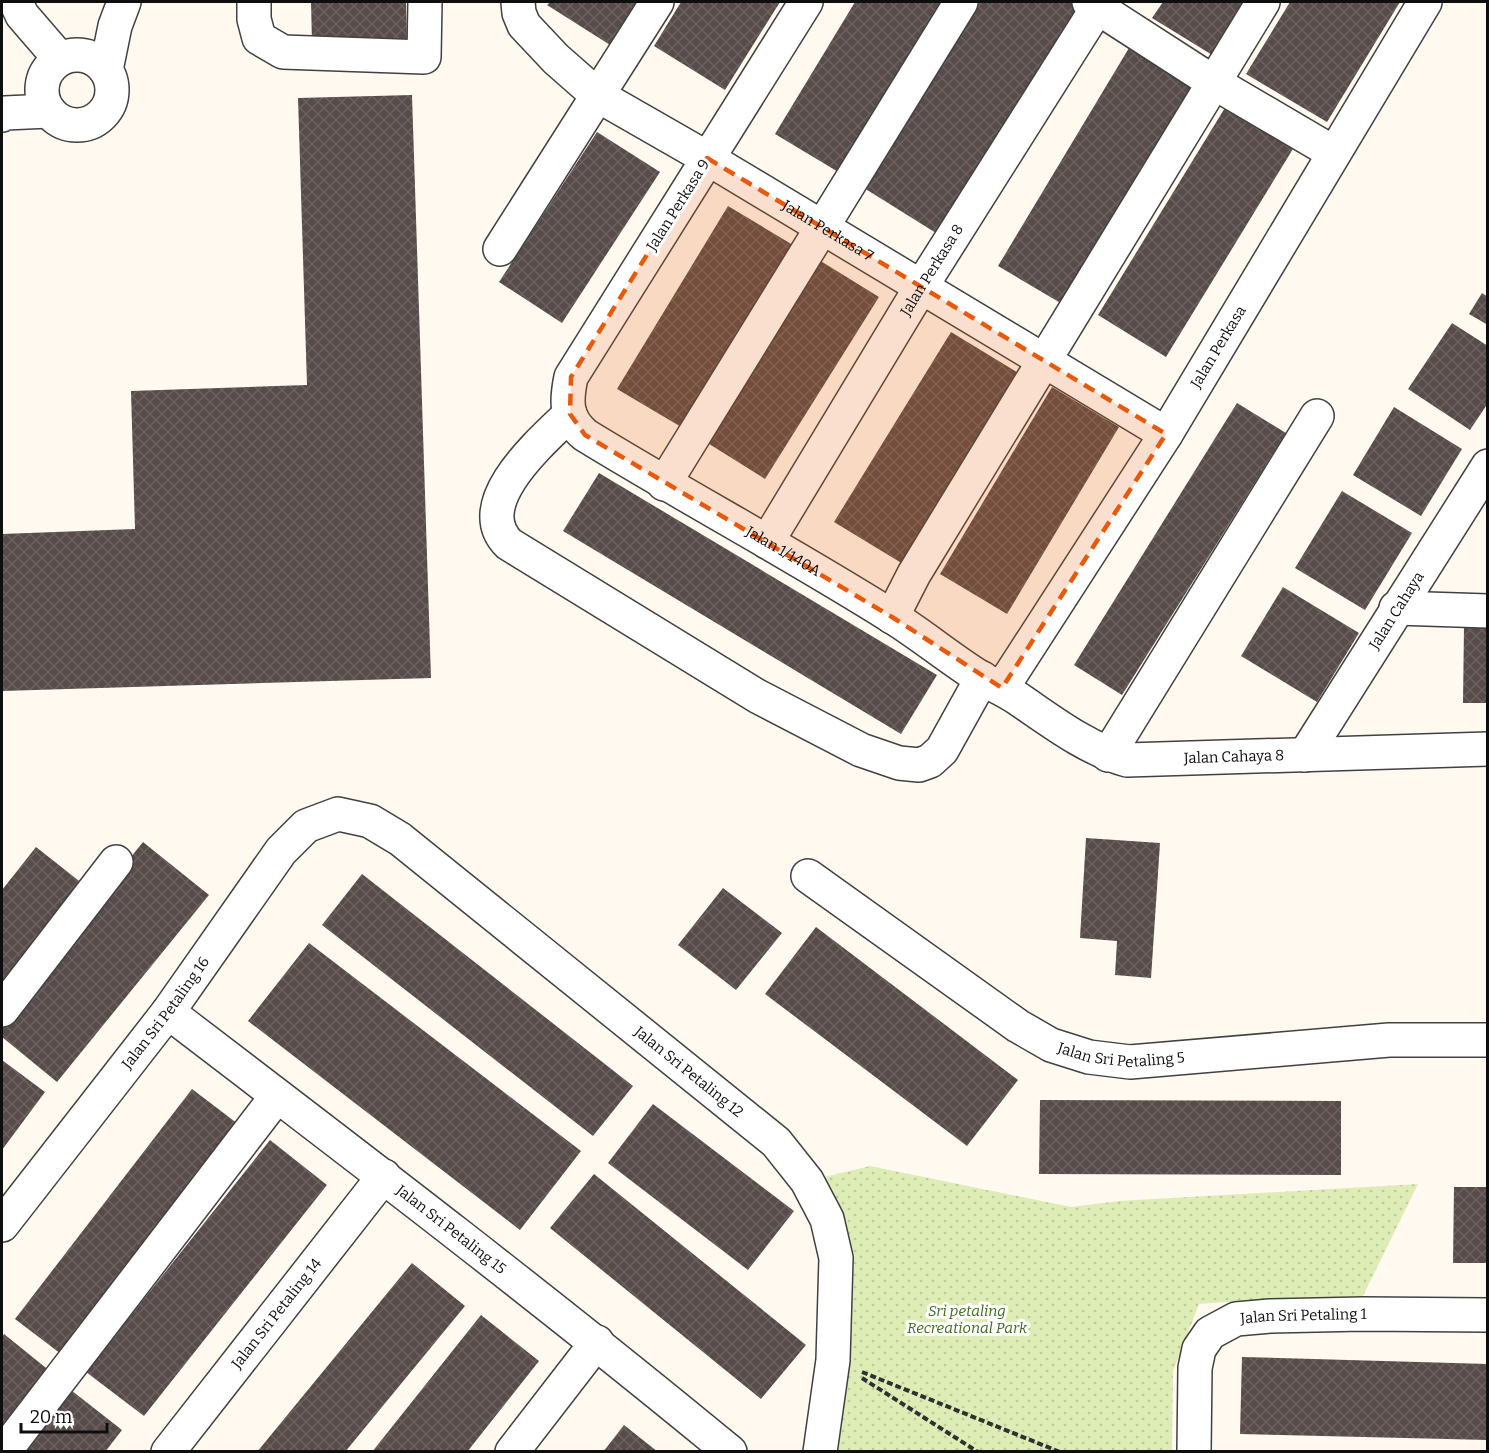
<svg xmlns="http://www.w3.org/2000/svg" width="1489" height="1453" viewBox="0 0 1489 1453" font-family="Bitter,serif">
	<defs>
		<pattern id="park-dots" width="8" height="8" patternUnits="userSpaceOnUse" patternTransform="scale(1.5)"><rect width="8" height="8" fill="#deedb6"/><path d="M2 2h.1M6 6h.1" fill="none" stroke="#bdca9b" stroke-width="1.8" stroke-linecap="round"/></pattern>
		<pattern id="building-cross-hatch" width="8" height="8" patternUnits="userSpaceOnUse" patternTransform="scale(1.5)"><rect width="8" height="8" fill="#584c4a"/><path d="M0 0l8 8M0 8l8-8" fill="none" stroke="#6b6160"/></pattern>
	</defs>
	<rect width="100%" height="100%" fill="#fff9f0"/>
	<path fill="url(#park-dots)" d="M870,1166L1071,1207L1119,1201L1418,1184L1362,1298H1281L1199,1304L1173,1371L1172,1451L820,1452L836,1258L807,1181Z"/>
	<path fill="url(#building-cross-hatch)" d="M311,2H406L407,42L312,43Z
		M550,2H649L618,50L547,5Z
		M681,2H780L725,90L654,46Z
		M855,2H950L845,176L775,134Z
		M980,2H1075L1079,4L936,233L864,188Z
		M1163,2H1260L1222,61L1152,18Z
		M1290,2H1400L1327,122L1246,74Z
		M1135,38L1205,80L1069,308L998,266Z
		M412,95L431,678L2,691V534L135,529L131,391L307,385L298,98Z
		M1231,98L1299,139L1166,357L1098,315Z
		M597,132L660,172L562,323L499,282Z
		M728,206L798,248L688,431L617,389Z
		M819,260L879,297L765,479L706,442Z
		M1482,293L1488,297V325L1469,314Z
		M1452,323L1488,346V403L1470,430L1408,389Z
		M951,332L1025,377L908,567L834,522Z
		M1052,387L1119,427L1007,614L940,574Z
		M1237,403L1286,433L1122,695L1074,665Z
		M1394,407L1462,449L1421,516L1353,475Z
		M599,473L937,675L901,734L563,531Z
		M1342,491L1412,533L1365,610L1295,568Z
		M1283,587L1359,633L1317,702L1241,656Z
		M1464,626H1488V703H1463Z
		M1086,838L1160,843L1151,978L1115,975L1117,941L1080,938Z
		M143,842L209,895L57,1082L2,1037V1017Z
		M36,847L88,888L2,994V890Z
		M362,874L633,1086L593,1136L322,925Z
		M723,888L782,933L736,990L678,945Z
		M816,927L1018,1080L967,1146L765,994Z
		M309,943L581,1151L520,1230L248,1021Z
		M2,1060L45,1092L2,1150Z
		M192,1089L242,1127L65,1357L15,1319Z
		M1040,1100L1341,1101V1175L1039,1174Z
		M653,1104L794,1211L748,1270L608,1163Z
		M270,1140L327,1185L144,1416L86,1372Z
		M594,1174L806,1345L761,1399L550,1228Z
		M1454,1187H1488V1263H1453Z
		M412,1263L465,1306L345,1452H257Z
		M481,1315L539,1361L467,1452H372Z
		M4,1334L51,1372L2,1434V1337Z
		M1242,1357L1488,1364V1440L1240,1434Z
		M67,1387L122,1430L105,1452H16Z
		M624,1425L658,1452H603Z"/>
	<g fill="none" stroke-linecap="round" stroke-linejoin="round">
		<g stroke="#414141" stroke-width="36">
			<g id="minor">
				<path d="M16,2L22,15L60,59"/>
				<path d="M254,2V19L259,38L283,52L424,57L425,2"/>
				<path id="s1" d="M518,2L519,13L524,25L556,59L597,95L707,158L1166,434"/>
				<path id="s2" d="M806,2L571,377C566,401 565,418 585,435C686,497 791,553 891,616C922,635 950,659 981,678C993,685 1005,690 1017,698C1051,721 1087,749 1127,760L1488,749"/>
				<path d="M1089,2L1213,82L1334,153"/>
				<circle cx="77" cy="90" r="35"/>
				<path d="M106,70L115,26L124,2"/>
				<path d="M2,115L5,113L49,111"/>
				<path d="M500,249L657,2"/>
				<path d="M570,414C542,441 468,504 509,544L757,696L861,750L899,763L919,765L930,761L942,750L982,678"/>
				<path d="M664,484L961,2"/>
				<path id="s3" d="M767,542L921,287L1101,2"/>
				<path d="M1396,608L1488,611"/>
				<path d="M892,617L914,574L1263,2"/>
				<path id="s4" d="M1002,688L1166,434L1425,2"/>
				<path d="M1108,755L1317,416"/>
				<path id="s5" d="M1305,755L1488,466"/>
				<path id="s6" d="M808,876L1018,1026L1051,1045L1089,1057L1130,1062L1389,1040H1488"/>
				<path d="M2,1010L116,862"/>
				<path id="s7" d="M168,1012C358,1157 547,1301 730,1452"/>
				<path id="s8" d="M2,1225L168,1012L281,851L306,826L338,814L370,821L400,839L776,1142L807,1181L827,1219L836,1258L833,1360L820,1452"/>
				<path d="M4,1452L277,1096"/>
				<path id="s9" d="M168,1452L384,1176"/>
				<path d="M512,1452L597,1342"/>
				<path id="s10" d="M1194,1452L1195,1368L1199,1349L1210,1333L1236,1319L1270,1316L1363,1314L1488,1315"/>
			</g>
		</g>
		<path stroke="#303030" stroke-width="4" stroke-dasharray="6 3" stroke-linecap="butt" d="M862,1372L1060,1452
			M862,1378L978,1452"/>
		<use href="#minor" stroke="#fff" stroke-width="33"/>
	</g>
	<path fill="#e8590c" fill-opacity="0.2" stroke="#e8590c" stroke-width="4.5" stroke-dasharray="12 8" stroke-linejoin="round" d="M707,158L1166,434L1002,688L892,617L585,435L570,414L571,377Z"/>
	<g text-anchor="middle" stroke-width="6" stroke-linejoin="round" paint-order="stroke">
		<g font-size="15" fill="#0e0e0e" stroke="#fff">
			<text transform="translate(678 205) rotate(-58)" y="5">Jalan Perkasa 9</text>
			<text dy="5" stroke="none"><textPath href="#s1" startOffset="393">Jalan Perkasa 7</textPath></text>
			<text dy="5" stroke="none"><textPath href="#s3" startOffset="318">Jalan Perkasa 8</textPath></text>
			<text dy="5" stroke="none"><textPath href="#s4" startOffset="404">Jalan Perkasa</textPath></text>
			<text dy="5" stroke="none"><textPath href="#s2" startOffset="736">Jalan 1/140A</textPath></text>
			<text dy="5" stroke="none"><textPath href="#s5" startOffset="171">Jalan Cahaya</textPath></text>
			<text dy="5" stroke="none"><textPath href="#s2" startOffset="1246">Jalan Cahaya 8</textPath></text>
			<text dy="5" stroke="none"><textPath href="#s8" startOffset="268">Jalan Sri Petaling 16</textPath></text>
			<text dy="5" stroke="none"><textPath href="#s6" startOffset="368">Jalan Sri Petaling 5</textPath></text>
			<text dy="5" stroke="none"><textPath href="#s8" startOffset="975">Jalan Sri Petaling 12</textPath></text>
			<text dy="5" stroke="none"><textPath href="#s7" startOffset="357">Jalan Sri Petaling 15</textPath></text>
			<text dy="5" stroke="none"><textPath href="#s9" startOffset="176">Jalan Sri Petaling 14</textPath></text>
			<text dy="5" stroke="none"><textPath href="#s10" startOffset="220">Jalan Sri Petaling 1</textPath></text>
		</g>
		<g font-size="15" font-style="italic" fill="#3c6c19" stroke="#fff">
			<text x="967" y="1316">Sri petaling<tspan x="967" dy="17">Recreational Park</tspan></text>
		</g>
	</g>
	<rect width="1489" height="1453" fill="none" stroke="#0e0e0e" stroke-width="6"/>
	<path d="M21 1423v9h86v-9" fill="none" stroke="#0e0e0e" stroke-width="3"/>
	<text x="30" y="1423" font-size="18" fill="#0e0e0e" stroke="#ffffff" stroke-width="4.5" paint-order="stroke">20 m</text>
</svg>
